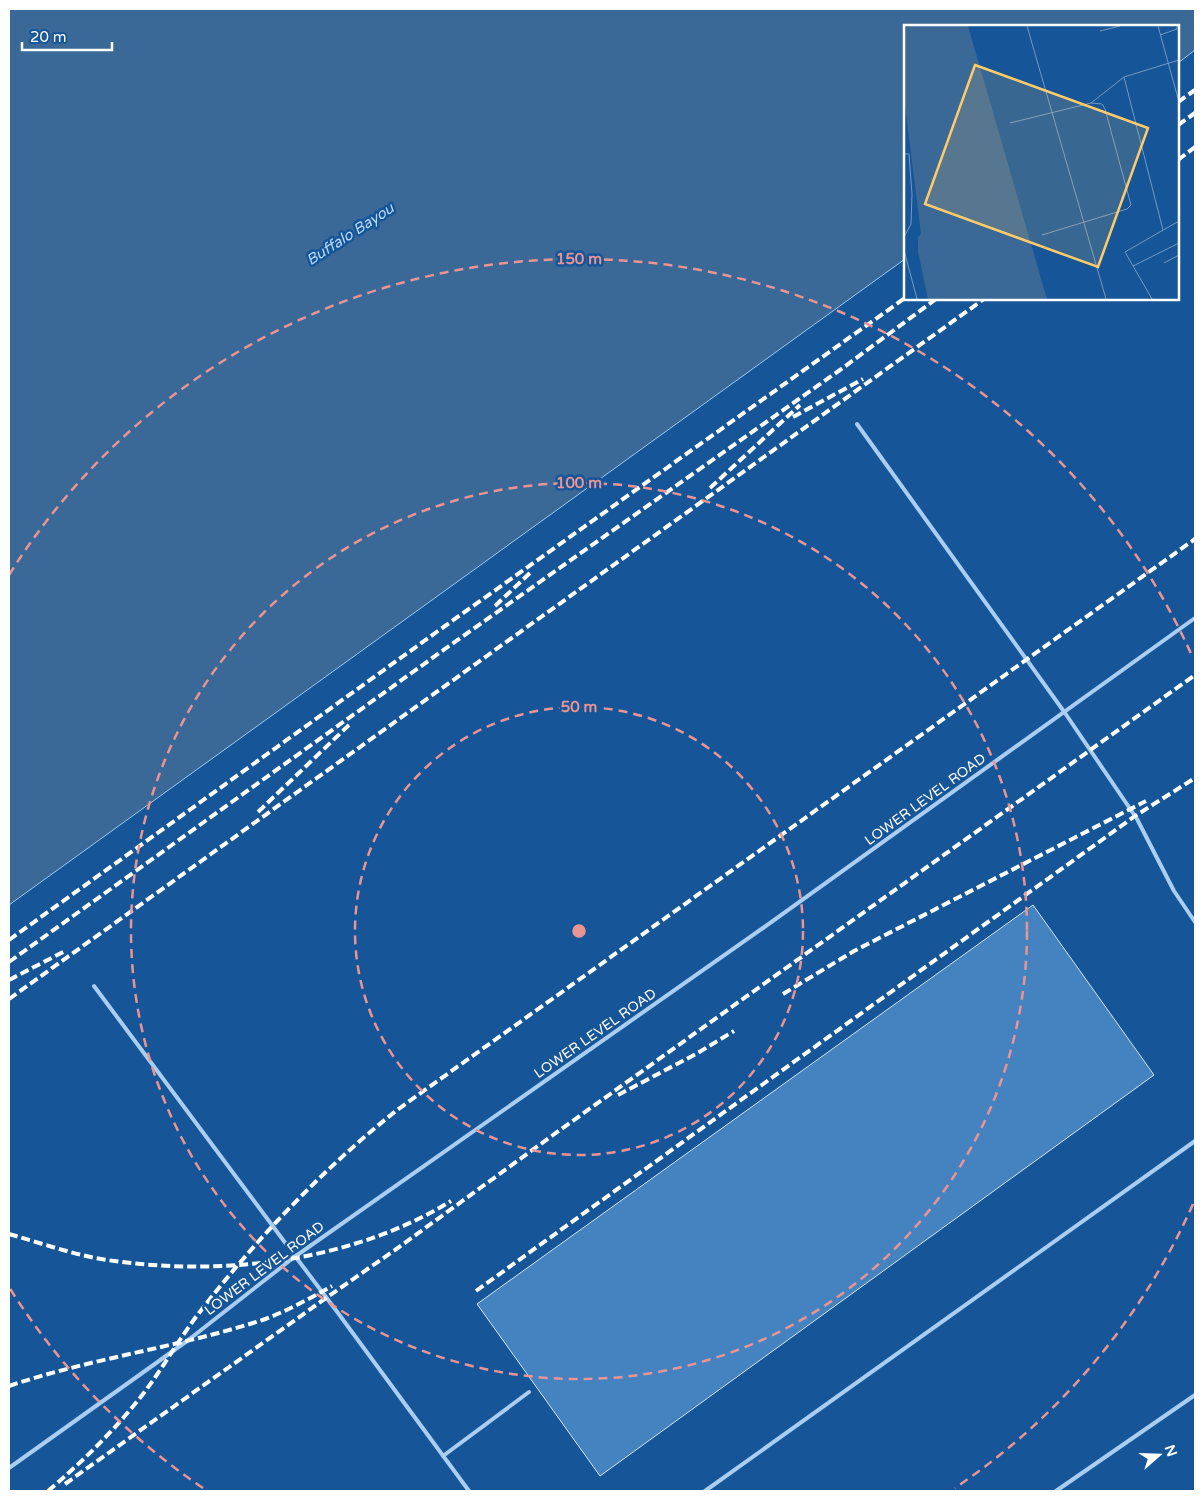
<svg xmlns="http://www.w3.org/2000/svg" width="1204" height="1500" viewBox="0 0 1204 1500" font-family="'Varela Round',sans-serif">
	<rect width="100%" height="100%" fill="#165698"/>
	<path fill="#3a6897" stroke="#9ccaf4" d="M9,9H1195V50L1178,63V26H905V259L9,905Z"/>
	<path fill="#4482c0" stroke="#d1e7fc" d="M1033,905L1154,1075L600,1476L477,1304Z"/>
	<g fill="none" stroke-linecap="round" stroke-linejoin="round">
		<path stroke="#aacef2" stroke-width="4" d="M857,424L1065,713L1137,819L1174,891L1195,922
			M94,986L295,1256L338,1313L469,1491
			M443,1456L529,1392
			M9,1468L187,1341L293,1258L763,928L1195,618
			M705,1491L1195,1141
			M1056,1491L1195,1395"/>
		<path stroke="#fff" stroke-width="4" stroke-dasharray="9 4" stroke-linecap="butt" d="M1178,102L1195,90
			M1178,125L1195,113
			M1178,160L1195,147
			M793,417L863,379
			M710,488L800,405
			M495,606L531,572
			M258,812L349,725
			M9,940L438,631L905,298
			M9,962L449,646L840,370L936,299
			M9,980L65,951
			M783,994L854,951L1146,801
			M9,999L984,299
			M618,1095L696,1054L734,1031
			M9,1234C41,1243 74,1255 107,1260C221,1277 352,1262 451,1201
			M476,1291L1135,816L1195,778
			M9,1386C89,1359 173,1348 253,1323C280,1315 307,1300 332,1286
			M65,1484L326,1298L395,1250L553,1135L1195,675
			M48,1491C82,1462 115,1430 143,1394C163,1368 179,1339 199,1313C256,1239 324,1168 397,1110L1195,539"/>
	</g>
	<g fill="none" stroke="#ea9494" stroke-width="2.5" stroke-dasharray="9 6">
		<circle cx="579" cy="931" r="224"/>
		<circle cx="579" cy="931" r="448"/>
		<path d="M1193 1204A672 672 0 0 1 955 1488M203 1488A672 672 0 0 1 9 1287M9 575A672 672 0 0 1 1193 658"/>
	</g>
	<g text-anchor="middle" stroke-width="5" stroke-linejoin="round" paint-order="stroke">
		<g font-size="14" fill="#fff" stroke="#165698">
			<text transform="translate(925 799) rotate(-36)" y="5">LOWER LEVEL ROAD</text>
			<text transform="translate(595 1033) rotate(-35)" y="5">LOWER LEVEL ROAD</text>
			<text transform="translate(264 1268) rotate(-37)" y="5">LOWER LEVEL ROAD</text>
		</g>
		<g font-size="15" font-style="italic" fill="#b6d8f8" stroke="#165698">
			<text transform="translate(350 234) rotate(-33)" y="5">Buffalo Bayou</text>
		</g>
	</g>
	<g transform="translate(904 25)">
		<rect width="275" height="275" fill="#165698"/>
		<path d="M0,1H64L143,274H24L14,227V212L17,209L0,73Z" fill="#3a6897"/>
		<path fill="none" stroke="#739ac1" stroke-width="1" d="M123,1L202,274M254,1L275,77M196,6L216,1M256,10L273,4V1M220,52L259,205M106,98L187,78L220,52L275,35M0,129H5L8,169L7,199L0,212M138,210L223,184L227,180L201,84L198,79L187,78M0,225L13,274M260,238L275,230M229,241L275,218M248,274L221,227L275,196"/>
		<path fill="#ffcb6a" fill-opacity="0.15" stroke="#ffcb6a" stroke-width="2.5" d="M71,40L244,103L194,242L21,179Z"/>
		<rect width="275" height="275" fill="none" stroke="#fff" stroke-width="2.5"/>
	</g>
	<circle cx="579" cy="931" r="8" fill="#ea9494" stroke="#165698" stroke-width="2.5"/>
	<g font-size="15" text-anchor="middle" font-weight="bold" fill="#ea9494" stroke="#165698" stroke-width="5" stroke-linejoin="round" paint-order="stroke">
		<text x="579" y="264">150 m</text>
		<text x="579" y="488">100 m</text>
		<text x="579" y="712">50 m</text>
	</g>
	<rect width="1204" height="1500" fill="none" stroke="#ffffff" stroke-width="20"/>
	<g transform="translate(1159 1455) rotate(70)" stroke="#165698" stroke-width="4" paint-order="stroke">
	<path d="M0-4L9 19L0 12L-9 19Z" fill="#ffffff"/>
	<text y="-8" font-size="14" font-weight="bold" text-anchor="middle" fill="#ffffff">N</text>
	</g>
	<path d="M22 42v8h90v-8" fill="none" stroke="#ffffff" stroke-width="2.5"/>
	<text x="30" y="42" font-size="15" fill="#ffffff" stroke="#165698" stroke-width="4" paint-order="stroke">20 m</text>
</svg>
